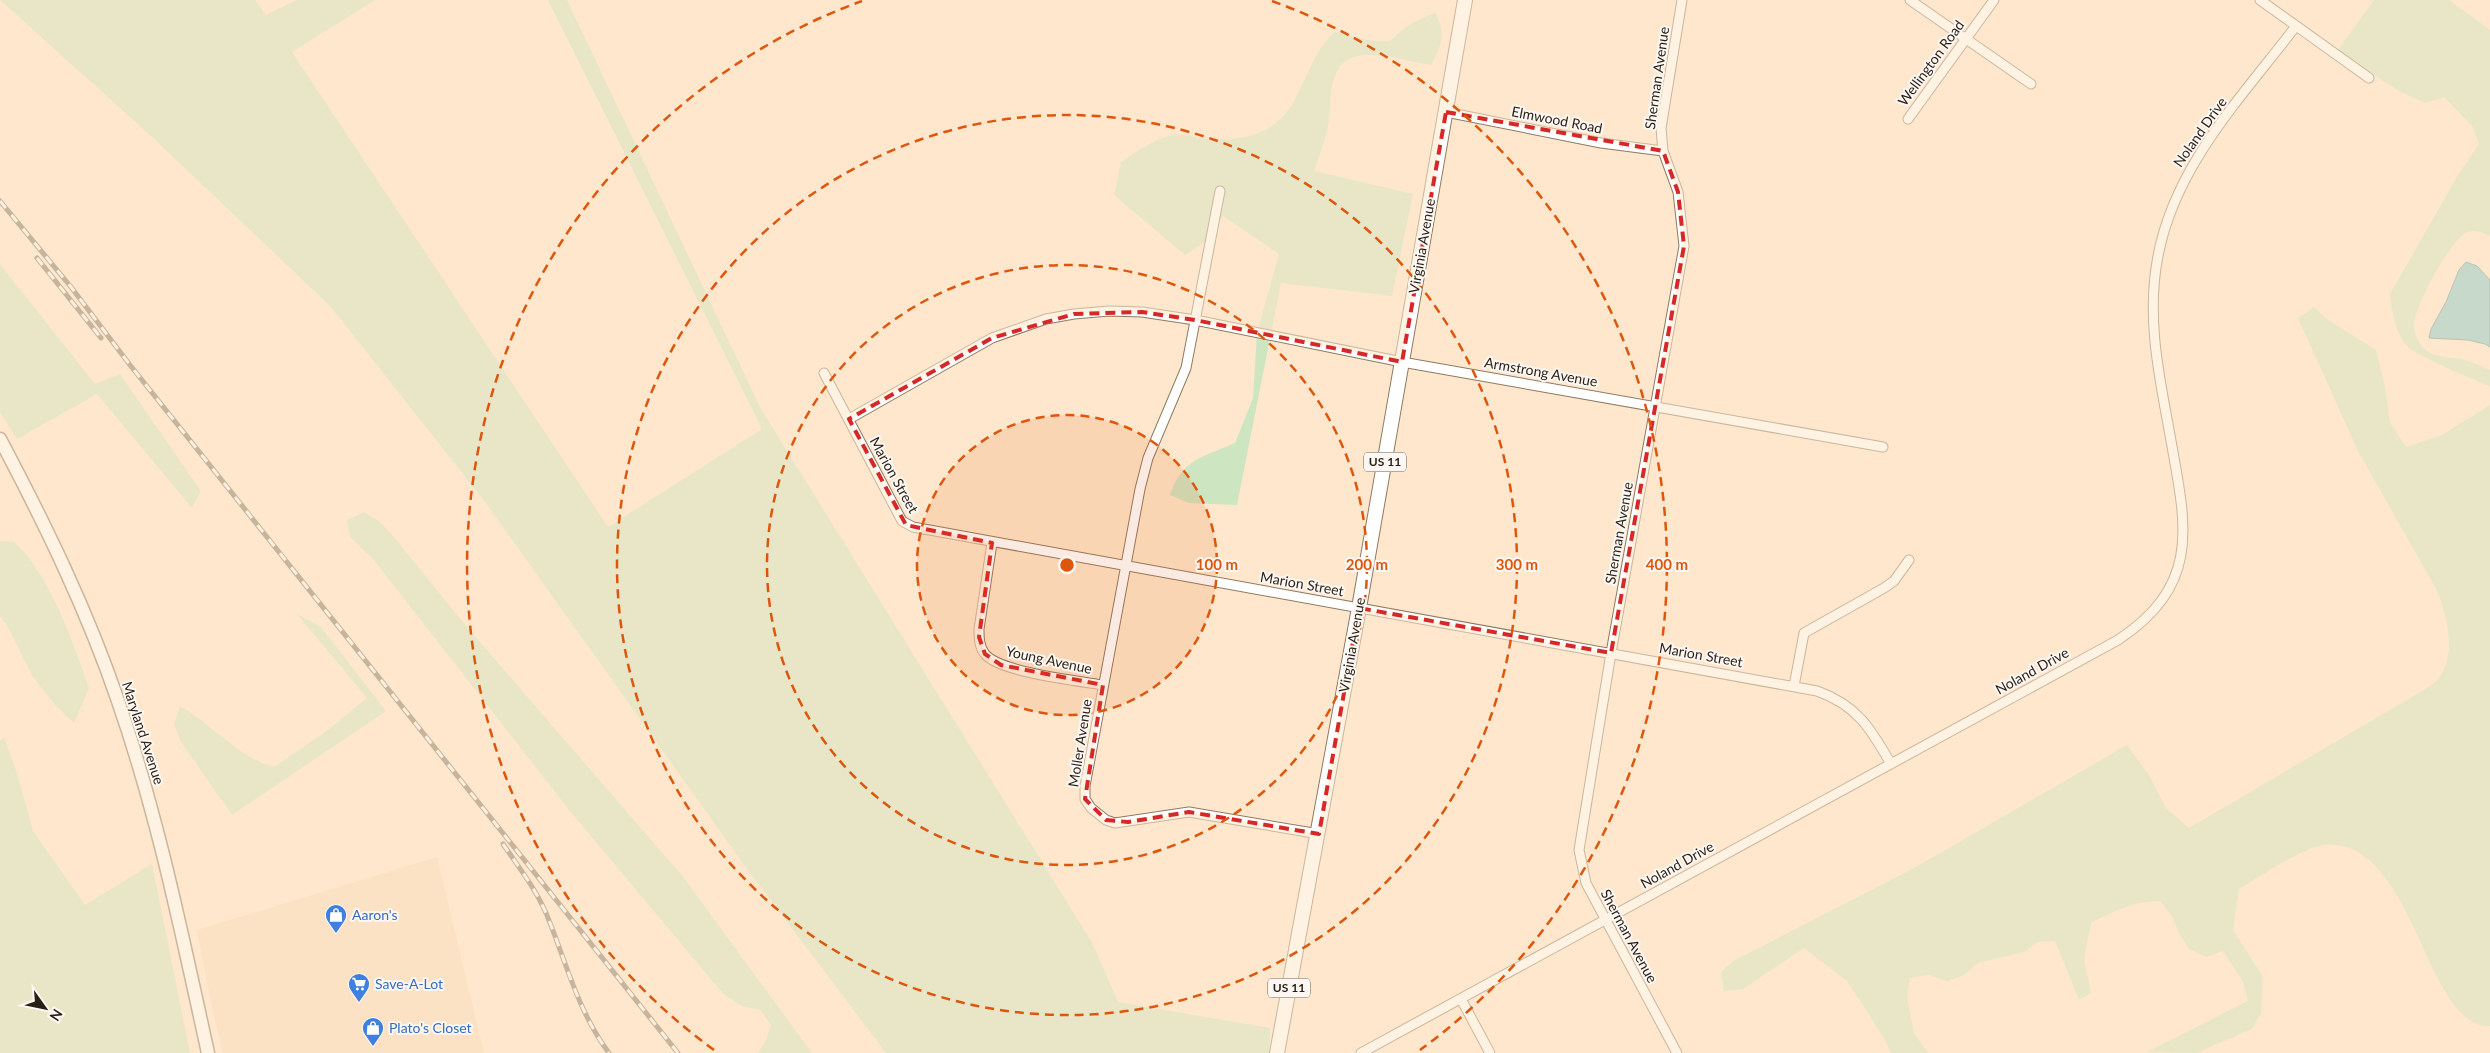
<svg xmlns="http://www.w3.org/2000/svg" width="2490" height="1053" viewBox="0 0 2490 1053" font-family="Lato,sans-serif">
	<rect width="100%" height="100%" fill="#fee7cc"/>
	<path fill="#f8dbba" d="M437,857L484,1053H223L210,998L197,930Z"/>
	<path fill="#cee5c2" d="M0,0H255L266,15L297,0H375L292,52L608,527L762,429L548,0H567L761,409L1093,944L1118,1002L1270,1028L1269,1053H886L742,862L485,502L331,307L150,135Z
		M2374,0H2449L2490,30V236C2483,233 2476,229 2468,232C2450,239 2414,307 2414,326C2414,334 2419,344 2425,349C2436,359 2449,357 2461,359C2472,362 2481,366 2490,370V386C2474,380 2416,356 2406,345C2395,331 2392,311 2390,294L2458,175L2479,144L2473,127L2444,97L2425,103L2399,91L2337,51Z
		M1436,13C1446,37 1442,43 1431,65C1411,62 1390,55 1370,55C1325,54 1333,96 1328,127C1325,141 1319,156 1314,171L1413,194L1392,296L1281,283L1237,505L1189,503L1170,495C1182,459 1203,457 1235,443L1253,398L1257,333L1279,254L1223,216L1205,242L1185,255L1114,195L1121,162C1136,152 1154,139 1172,135C1183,133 1195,138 1206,139C1227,141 1257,138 1275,124C1305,100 1306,56 1335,32L1373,41H1390C1404,27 1417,19 1436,13Z
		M0,264L95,384L120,374L201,491L192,508L97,394L17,439L0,412Z
		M2314,307L2328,320L2376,350L2385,387L2390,423L2406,447L2442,435L2490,405V1026C2425,1030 2414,834 2323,845C2302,848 2259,877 2239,889L2233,930L2263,977L2261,1013L2252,1029L2196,1053L2147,1052L2248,1001L2243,982L2223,951L2206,957L2189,949L2179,933L2172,916L2160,901C2135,901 2113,911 2091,923L2084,960L2091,993L2079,1000L2055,941L2038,942L2024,952L1978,963L1964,975L1947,981L1929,975L1910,978L1907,997L1914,1033L1928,1053H1891L1884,1038L1847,981L1804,948L1743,989L1724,991L1721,972L1735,960L1916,867L2127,745L2149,775L2166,808L2189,828L2422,691C2427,687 2434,684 2438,679C2458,655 2447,614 2436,589L2358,451L2298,318Z
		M364,512L380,522L393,536L467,627L684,878L812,1053H758L765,1042L771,1025L760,1010L742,1006L726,996L714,983L570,811L373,559L350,537L347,520Z
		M0,541L14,542C50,574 73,643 89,688L74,723L56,706L33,677L8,627L0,616Z
		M297,614L321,627L386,711L232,815L181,742L174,724L180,706C213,725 236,756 274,767L324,733L367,698Z
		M4,737L17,773L33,831L85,905L152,864L190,1053H0V741Z"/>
	<path fill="#85c8ca" stroke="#699593" d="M2466,262L2477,266L2490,280V347L2485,344L2468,340L2429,338L2431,329L2446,302L2459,270Z"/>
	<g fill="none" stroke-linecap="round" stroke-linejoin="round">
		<g stroke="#8f7a61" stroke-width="11">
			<path id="street" d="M1910,0L2031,84
				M2260,0L2369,78
				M1446,112L1601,143L1663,151
				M1908,119L1994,0
				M1220,191L1186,368L1148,458L1140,489L1085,786V799L1091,808L1106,820L1115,823L1189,812L1319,834
				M824,373L902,521L913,527L1817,691C1857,705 1871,729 1891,764
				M849,419L992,338L1046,319L1074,314L1109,311L1142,312L1195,320L1402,362L1883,447
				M992,543L979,629C979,637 979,647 985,654C999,672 1078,681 1103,685
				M1794,686L1804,633L1884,588L1894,581L1909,560
				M1461,999L1490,1053
				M1361,1053L2118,640C2204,583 2185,522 2170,435C2159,375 2146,317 2158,256C2175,165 2242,97 2296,26
				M1677,1053L1586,883L1579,850L1611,653L1684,246L1678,192L1663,151L1661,128L1682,0"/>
		</g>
		<g stroke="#8f7a61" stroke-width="15">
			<path id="secondary" d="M0,439C45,524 87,610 118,701C158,816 182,935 208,1053"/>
		</g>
		<g stroke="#8f7a61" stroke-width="16">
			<path id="primary" d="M1277,1053L1359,608L1465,0"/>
		</g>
		<use href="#street" stroke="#fff" stroke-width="9"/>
		<use href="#secondary" stroke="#fff" stroke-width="12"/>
		<use href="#primary" stroke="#fff" stroke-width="14"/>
		<g stroke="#857664" stroke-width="5">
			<path id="rail" d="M0,201L71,287L130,365L678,1053
				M37,258L101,338
				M503,844C518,866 535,888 546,913C566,961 577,1010 609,1053"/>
		</g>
		<use href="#rail" stroke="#fcf7f2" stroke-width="3" stroke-dasharray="9" stroke-linecap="butt"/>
	</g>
	<path d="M0 0H2490V1053H0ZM1446,112L1663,151L1678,192L1684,246L1611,653L1359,608L1319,834L1189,812L1128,822L1106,820L1085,799L1103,685L1001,665L985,654L979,637L992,543L906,525L849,419L992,338L1074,314L1142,312L1195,320L1402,362Z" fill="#fee7cc" fill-opacity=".55" fill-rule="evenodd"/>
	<path fill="none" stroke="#d62828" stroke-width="4" stroke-dasharray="10 6" stroke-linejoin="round" d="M1446,112L1663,151L1678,192L1684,246L1611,653L1359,608L1319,834L1189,812L1128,822L1106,820L1085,799L1103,685L1001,665L985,654L979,637L992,543L906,525L849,419L992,338L1074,314L1142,312L1195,320L1402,362Z"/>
	<circle cx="1067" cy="565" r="150" fill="#de560c" fill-opacity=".12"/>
	<g fill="none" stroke="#de560c" stroke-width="2.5" stroke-dasharray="9 6">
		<circle cx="1067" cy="565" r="150"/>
		<circle cx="1067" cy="565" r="300"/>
		<circle cx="1067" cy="565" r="450"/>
		<path d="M714 1050A600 600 0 0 1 862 1M1272 1A600 600 0 0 1 1420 1050"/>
	</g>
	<defs>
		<g id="shop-pin" transform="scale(1.125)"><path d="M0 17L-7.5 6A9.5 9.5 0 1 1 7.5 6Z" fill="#3f7fe0" stroke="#fcf7f2"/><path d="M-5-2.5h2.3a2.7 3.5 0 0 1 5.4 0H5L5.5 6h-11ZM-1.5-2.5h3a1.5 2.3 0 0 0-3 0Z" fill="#fff"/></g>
		<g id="supermarket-pin" transform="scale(1.125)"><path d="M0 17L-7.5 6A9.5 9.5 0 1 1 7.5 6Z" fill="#3f7fe0" stroke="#fcf7f2"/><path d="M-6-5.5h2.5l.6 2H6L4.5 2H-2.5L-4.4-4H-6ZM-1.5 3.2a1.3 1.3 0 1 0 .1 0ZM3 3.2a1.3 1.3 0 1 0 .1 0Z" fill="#fff"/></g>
	</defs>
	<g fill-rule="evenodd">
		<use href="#shop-pin" x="336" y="915"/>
		<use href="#supermarket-pin" x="359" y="984"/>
		<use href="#shop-pin" x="373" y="1028"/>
	</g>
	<g text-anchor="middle" stroke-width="4" stroke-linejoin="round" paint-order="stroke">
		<g fill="#fcf7f2" stroke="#675f57" stroke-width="1">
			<rect x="1364" y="452.5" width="42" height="19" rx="4"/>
			<rect x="1268" y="978.5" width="42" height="19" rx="4"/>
		</g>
		<g font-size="12" font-weight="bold" fill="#271e14">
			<text x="1385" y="466">US 11</text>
			<text x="1289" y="992">US 11</text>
		</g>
		<g font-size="14" fill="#271e14" stroke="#fcf7f2">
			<text transform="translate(1931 63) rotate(-54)" y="5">Wellington Road</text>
			<text transform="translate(1657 78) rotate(-82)" y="5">Sherman Avenue</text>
			<text transform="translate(1557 120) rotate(11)" y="5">Elmwood Road</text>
			<text transform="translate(2200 132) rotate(-55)" y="5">Noland Drive</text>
			<text transform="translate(1422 246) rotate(-80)" y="5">Virginia Avenue</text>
			<text transform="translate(1541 372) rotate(10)" y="5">Armstrong Avenue</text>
			<text transform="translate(894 475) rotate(61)" y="5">Marion Street</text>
			<text transform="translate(1619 533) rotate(-80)" y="5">Sherman Avenue</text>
			<text transform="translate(1302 584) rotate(10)" y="5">Marion Street</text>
			<text transform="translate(1352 645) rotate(-80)" y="5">Virginia Avenue</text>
			<text transform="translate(1701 655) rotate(10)" y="5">Marion Street</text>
			<text transform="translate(1049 660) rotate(12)" y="5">Young Avenue</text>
			<text transform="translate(2032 671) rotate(-29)" y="5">Noland Drive</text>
			<text transform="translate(143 733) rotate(72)" y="5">Maryland Avenue</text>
			<text transform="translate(1080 743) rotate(-81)" y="5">Moller Avenue</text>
			<text transform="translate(1677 865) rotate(-29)" y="5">Noland Drive</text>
			<text transform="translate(1629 936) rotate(62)" y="5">Sherman Avenue</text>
		</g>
		<g font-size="14" fill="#366cbe" stroke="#fcf7f2" text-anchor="start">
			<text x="352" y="920">Aaron's</text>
			<text x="375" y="989">Save-A-Lot</text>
			<text x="389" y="1033">Plato's Closet</text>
		</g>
	</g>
	<circle cx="1067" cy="565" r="8" fill="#de560c" stroke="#fcf7f2" stroke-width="2.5"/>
	<g font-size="15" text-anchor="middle" font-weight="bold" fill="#de560c" stroke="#fcf7f2" stroke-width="4" stroke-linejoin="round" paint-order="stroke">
		<text x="1217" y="570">100 m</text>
		<text x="1367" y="570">200 m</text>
		<text x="1517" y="570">300 m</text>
		<text x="1667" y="570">400 m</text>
	</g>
	<g transform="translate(45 1008) rotate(123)" stroke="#fcf7f2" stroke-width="4" paint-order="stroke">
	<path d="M0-4L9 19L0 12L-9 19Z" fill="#271e14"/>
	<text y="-8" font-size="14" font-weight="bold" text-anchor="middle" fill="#271e14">N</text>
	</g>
</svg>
